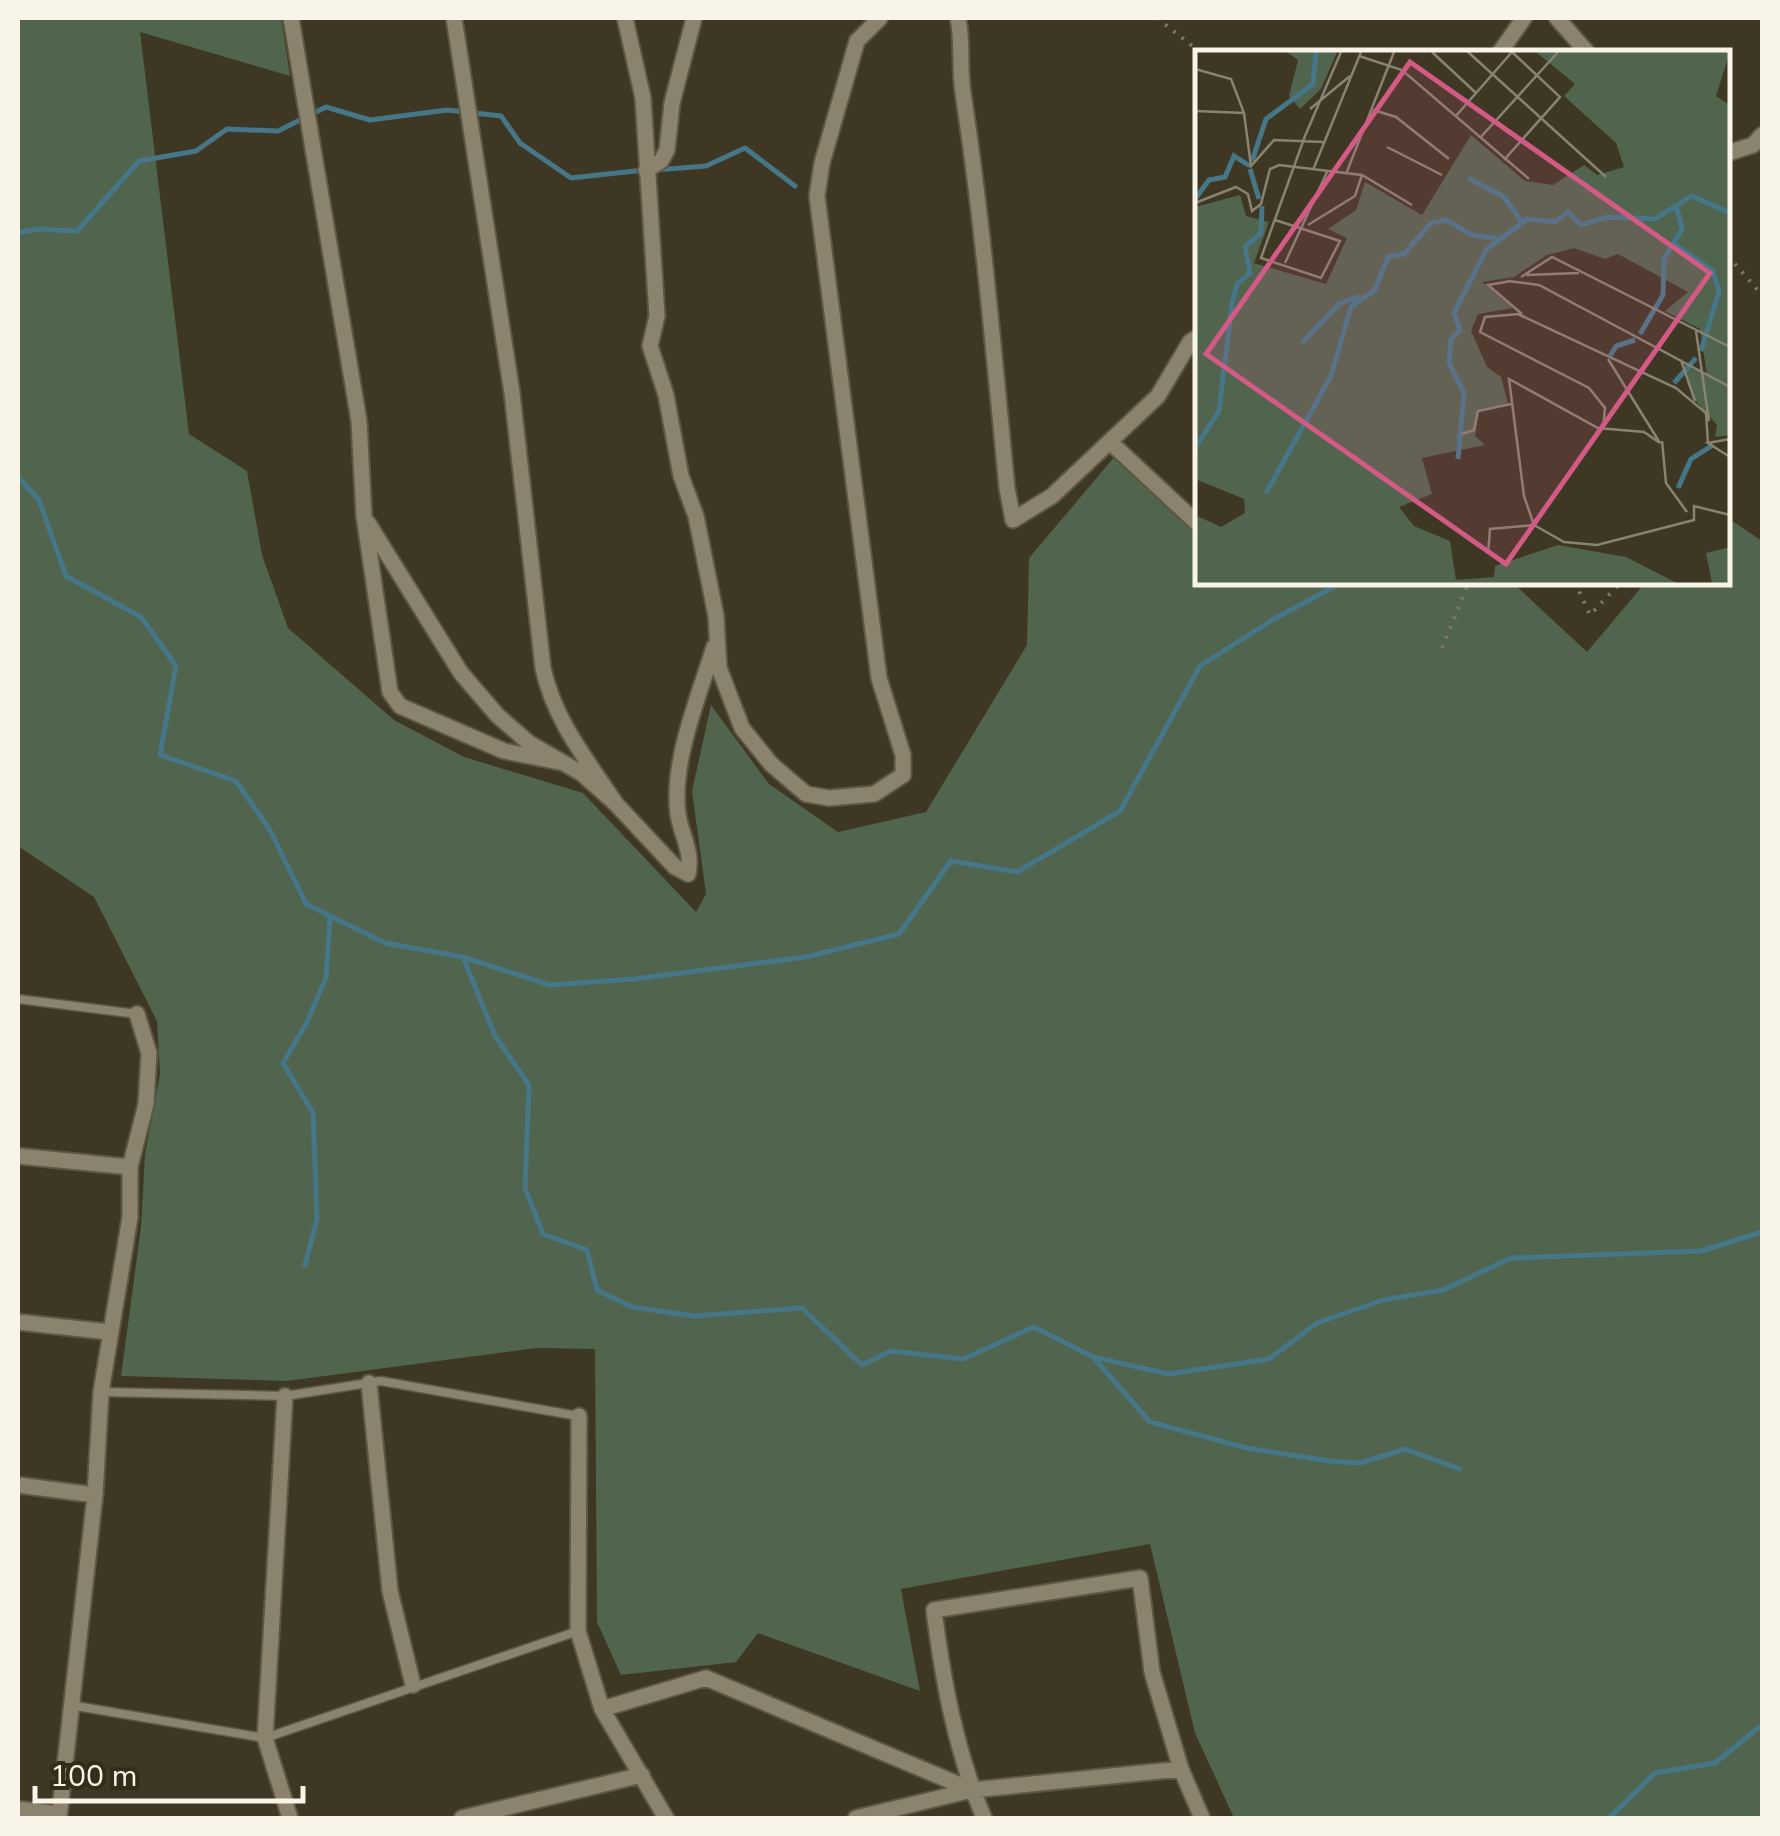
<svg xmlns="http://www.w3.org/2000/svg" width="1780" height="1836" viewBox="0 0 1780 1836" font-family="'Nunito Sans',sans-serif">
	<rect width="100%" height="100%" fill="#3e3723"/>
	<path fill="#51644d" d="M18,18H281L290,76L140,32L189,434L247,471L262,555L288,628L394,720L464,757L583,793L696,912L706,894L692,791L711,705L769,784L838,832L926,812L1027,645L1029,558L1116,455L1197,525L1198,582L1513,583L1587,652L1645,583L1728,582V518L1762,541V1818H1234L1195,1733L1150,1544L901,1589L920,1691L758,1633L736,1662L621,1675L597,1622L595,1349L537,1348L287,1381L121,1376L141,1227L145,1154L160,1074L157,1021L94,897L18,846Z"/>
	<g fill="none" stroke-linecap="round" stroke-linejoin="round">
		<path stroke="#467789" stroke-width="5" d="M655,170L706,166L745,148L795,186
			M18,233L38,229L77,231L139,161L196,151L227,129L278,131L326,107L370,120L447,110L501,116L520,143L571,178L644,170
			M18,477L39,500L66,576L141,617L176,666L160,755L236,781L270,830L306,904L385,943L463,957L550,985L634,979L806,957L899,934L951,861L1017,872L1120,811L1200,666L1272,620L1343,582
			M463,957L495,1036L529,1085L525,1188L543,1234L587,1250L597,1290L632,1307L694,1316L802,1308L862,1365L891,1351L963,1359L1034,1327L1093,1357L1169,1374L1269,1359L1317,1323L1383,1300L1443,1290L1511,1258L1701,1251L1762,1232
			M305,1265L317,1219L313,1113L283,1063L306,1024L326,978L330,918
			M1093,1357L1150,1422L1247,1448L1329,1461L1360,1463L1405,1449L1460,1469
			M1609,1818L1655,1773L1715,1763L1762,1725"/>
		<g stroke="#5c5644" stroke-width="11">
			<path id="service" d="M18,999L137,1014
				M101,1392L285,1396L381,1381L578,1416
				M70,1705L265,1738L578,1631"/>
		</g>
		<g stroke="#5c5644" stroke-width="19">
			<path id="minor" d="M291,18L359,421L364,516L390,692L400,706L504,751L559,762
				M454,18L512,393L543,668C554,720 587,760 616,804
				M625,18L643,98L657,316L650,346L666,395L681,476L696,516L716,616L719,668L742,728L771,764L806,794L829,798L874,794L903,775V755L879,678L817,196L822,163L857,41L880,18
				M958,18C963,43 959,67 963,93C983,224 994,356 1007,488L1013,520L1052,496L1158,396L1190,342L1198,337
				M1557,18L1587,52
				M1500,52L1524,18
				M1728,153L1753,145L1762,135
				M646,170L661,161L667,150L672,103L694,18
				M1110,442L1198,524
				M368,523L461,673L497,715L529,743L581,773L616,804L675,867L688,874C693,851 681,835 678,814C671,762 699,696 714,647
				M18,1156L130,1167
				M18,1322L109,1332
				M369,1383L390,1591L413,1685
				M285,1396L265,1738L290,1818
				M579,1416L578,1631L602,1709L666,1818
				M18,1485L95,1495
				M602,1709L706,1678L972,1790
				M18,1809L59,1814
				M59,1818L95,1495L101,1392L130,1217V1167L146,1104L149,1053L137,1014
				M462,1818L642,1775
				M856,1818L972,1790L1181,1769
				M984,1818C956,1751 943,1682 934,1610L1140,1578L1152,1672L1181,1769L1202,1818"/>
		</g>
		<path stroke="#7e7867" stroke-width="4" stroke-dasharray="2.5 8" stroke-linecap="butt" d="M1157,18L1200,52
			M1728,256L1762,295
			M1575,582L1590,615L1621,582
			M1442,648L1469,582"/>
		<use href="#service" stroke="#8b836d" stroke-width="8"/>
		<use href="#minor" stroke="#8b836d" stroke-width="15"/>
	</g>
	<g transform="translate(1195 50)">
		<rect width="535" height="535" fill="#3e3723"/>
		<path d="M92,2H142L126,39L105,59L94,46L103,10ZM341,2H535L521,46L535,55V385L520,387L522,375L498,348L490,315L512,325L505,279L470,261L493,242L423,204L410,209L379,198L352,205L319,227L287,232L318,258L283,264L276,281L292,317L306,327L313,353L284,361L280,386L290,395L227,408L237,444L204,457L219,476L255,491L261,530L299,527L300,516L363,495L431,507L482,533H0V465L26,477L50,463L49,449L0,429V157L45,145L51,166L74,172L59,213L131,234L152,188L133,179L161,160L170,132L227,165L276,85L330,131L358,135L389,115L402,125L429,117L421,93L369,46L380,34ZM535,497V533H517L511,503Z" fill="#51644d"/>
		<path fill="none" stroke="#467789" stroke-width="5" d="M57,111L71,69L118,34L121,2M55,119L64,149M273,128L309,147L327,172M0,149L14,130L30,127L39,106L55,116M478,193L518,221L524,242L506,301M445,284L468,245L469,209L487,179L481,155M107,293L144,254L165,246M415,306L421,296L440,290M479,333L501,308M0,398L24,361L37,253L42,234L55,223L50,197L66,183L67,156M263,409L269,343L254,313L256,289L265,280L259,263L291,200L332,169L360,172L373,162L386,175L413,167L460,169L497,146L535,163M483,438L496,409L518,395M71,443L136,326L156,257L180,240L193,207L209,204L236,173L251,170L277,185L305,189"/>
		<path fill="none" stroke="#898372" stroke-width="2.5" d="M237,2L281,43M273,2L411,127M164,6L207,20L334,129M0,19L36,29L49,63L56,116L79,90L128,92M115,59L155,26M178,60L201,67L254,109M0,61L49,63M260,67L317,2M285,88L363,2M192,97L247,125M309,110L365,47L317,2M118,120L166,2M151,124L199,2M0,153L41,137L53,144L57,161L66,154L75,119L84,115L167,125L217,155M80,170L145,191L126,228L66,208L110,86L146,2M113,175L160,146L167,125M90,213L132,122M331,225L384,223M326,227L357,207L535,297M313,231L344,235L535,337M316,231L293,235L327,264M501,281L514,371M486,310L500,351M408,378L410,358L394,338L285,282L290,267L323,264L481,338L511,363L513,393M267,384L279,380L283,361L316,354M535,389L513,393L535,407M467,391L471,433L492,462M339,475L329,446L314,329L403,378L449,382L465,393L413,309M293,504L295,479L339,475L369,492L402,495L499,470V456L535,465"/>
		<path fill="#d25a85" fill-opacity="0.15" stroke="#d25a85" stroke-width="5" d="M215,12L515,223L311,514L11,304Z"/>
		<rect width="535" height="535" fill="none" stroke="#f9f4e8" stroke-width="5"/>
	</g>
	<rect width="1780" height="1836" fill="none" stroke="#f9f4e8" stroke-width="40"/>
	<path d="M35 1786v15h268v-15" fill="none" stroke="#f9f4e8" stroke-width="5"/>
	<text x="50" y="1786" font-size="30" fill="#f9f4e8" stroke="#332c19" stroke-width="8" paint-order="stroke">100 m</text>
</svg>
